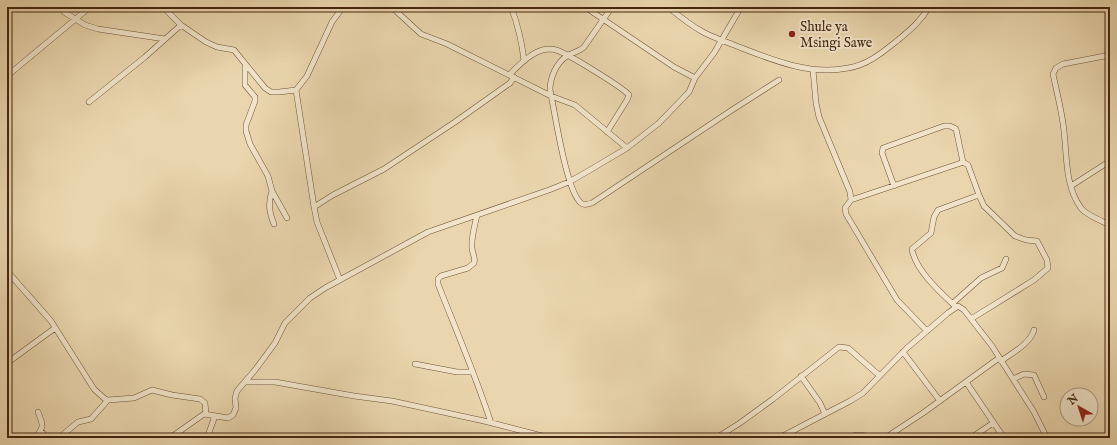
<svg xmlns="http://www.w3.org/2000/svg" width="1117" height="445" viewBox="0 0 1117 445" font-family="'IM FELL English',serif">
	<rect width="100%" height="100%" fill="#ead6ae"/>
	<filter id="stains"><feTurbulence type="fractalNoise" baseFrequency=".005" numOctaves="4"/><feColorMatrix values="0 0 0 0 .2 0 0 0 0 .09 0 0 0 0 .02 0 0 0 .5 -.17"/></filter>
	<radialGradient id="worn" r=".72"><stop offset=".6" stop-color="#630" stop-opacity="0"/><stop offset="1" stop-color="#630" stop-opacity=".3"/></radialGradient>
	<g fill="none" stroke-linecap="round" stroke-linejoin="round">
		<g stroke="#6e5236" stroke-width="6">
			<path id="street" d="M60,7L64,12L85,25L98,29L165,39
				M389,7L396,11L421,34L447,44L551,96L575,105L627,148
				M511,7C518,25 522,42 524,61
				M585,7L674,67L695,78
				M612,7L584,47C579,52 573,52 567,56C556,63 550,78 550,90C555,112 566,191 581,203C584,206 589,204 592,203L732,110L779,80
				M668,7C679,16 690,25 703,32C712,37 724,41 734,45C770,59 809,76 848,68C868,65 883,52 898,40C910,30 921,21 929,7
				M181,25L206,42L217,47L234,50L265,88L271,92H279L296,90L307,76L332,22L343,7
				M1110,55L1063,64L1056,68L1053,74C1057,93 1062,112 1064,131C1067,157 1065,186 1081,208C1086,215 1102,221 1110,225
				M245,66V85L255,97V101L246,125V131L250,144L268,176L272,191L287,218
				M813,70L816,103L819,117L850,192L851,200L845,208L846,214L897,300L927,331
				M509,75C519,65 532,51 547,49C550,49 554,49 556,50C567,53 622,87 629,95L627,100L607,132
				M7,76L90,7
				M296,90L314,207L317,222L340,280
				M89,102L145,57L181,25L163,7
				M894,186L882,153L883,148L944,126H950L956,129L963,162
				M1071,186L1110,161
				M272,191C268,203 269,212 274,224
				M851,200L961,163L963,162L968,165L979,195L984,206L1015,236L1026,240L1037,241L1047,260L1048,268L1034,280L971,319
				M314,207L333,195L384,169L455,122L510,83L514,77
				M477,215C475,225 471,237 472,248C472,253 476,258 474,263L468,268L441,276L438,279V284C456,330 476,376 491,423
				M7,271L51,321L94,389L105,399L108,400L134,398L152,390L172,395L200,399L205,403L206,414
				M953,303L981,278L1002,268L1006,259
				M956,307C941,293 915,270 912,249L931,233L934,217L938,210L979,195
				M903,352L940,401
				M1001,361C1012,353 1030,344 1034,330
				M7,363L55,328
				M415,364L457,372H473
				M801,376L820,403L825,414
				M1013,379L1024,374L1034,375L1044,397
				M245,382H275L354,396L392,401L484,421L550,438
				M966,382L1004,438
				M41,431L46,437L49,438
				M792,432L795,438
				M35,438C45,426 43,425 38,412
				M55,438L60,437L78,422L91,419L108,400
				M170,438L204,414L228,418L233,415L236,408L235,398L237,391L255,370L275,343L285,323L310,298L325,288L428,232L549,190L569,182L590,170L627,148L659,123L689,92L695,78L714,53L741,7
				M207,438L215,416
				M716,438L740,423L773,399L839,347L848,348L880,376
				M779,438L850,401L863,393L907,348L948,313L958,306L964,310L992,346L1034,412L1047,438
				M842,438L858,435L884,438
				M885,438L923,413L999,358
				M971,438L993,423"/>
		</g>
		<use href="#street" stroke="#f1e4ca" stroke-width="5"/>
	</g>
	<circle fill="#8f2418" stroke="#f1e4ca" stroke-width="1.5" cx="792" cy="34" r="4"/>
	<g text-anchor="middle" stroke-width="4" stroke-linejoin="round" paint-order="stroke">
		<g font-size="14" fill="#45260e" stroke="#f1e4ca" text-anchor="start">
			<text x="800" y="31">Shule ya<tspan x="800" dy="16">Msingi Sawe</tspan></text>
		</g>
	</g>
	<rect width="1117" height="445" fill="none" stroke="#ead6ae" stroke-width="24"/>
	<rect x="8" y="8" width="1101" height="429" fill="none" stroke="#45260e" stroke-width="2"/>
	<rect x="12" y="12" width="1093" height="421" fill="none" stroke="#45260e"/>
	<g transform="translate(1079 407) rotate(321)"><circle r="19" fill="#f1e4ca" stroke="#ac987f"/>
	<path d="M0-3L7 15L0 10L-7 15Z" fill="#8f2418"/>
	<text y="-6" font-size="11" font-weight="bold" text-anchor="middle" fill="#45260e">N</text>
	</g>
	<rect width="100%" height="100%" filter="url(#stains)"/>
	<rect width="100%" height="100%" fill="url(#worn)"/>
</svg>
